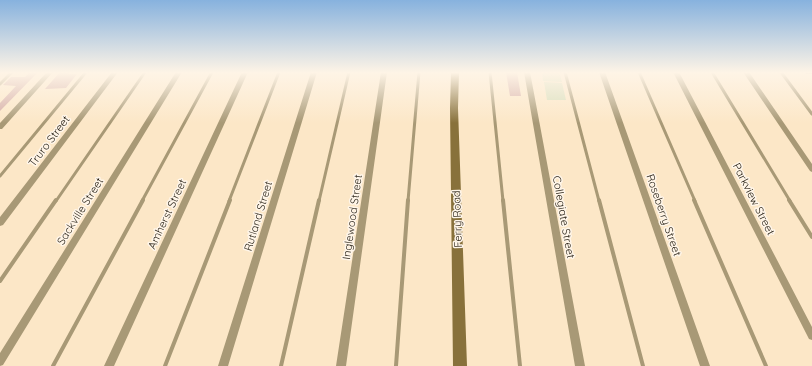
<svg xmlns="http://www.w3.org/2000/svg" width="812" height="366" viewBox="0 0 812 366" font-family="Quicksand,sans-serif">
	<rect width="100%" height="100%" fill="#fce7c7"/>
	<path fill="#d5ddba" d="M542,72H559L562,82L543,81Z
		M544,82L562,83L566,100H547Z"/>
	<path fill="#d4aca6" d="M30,72H38L0,111V103L16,86L3,85L11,77H25Z
		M60,72H70L68,74H77L66,88L45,89Z
		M506,72H517L521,96H510Z"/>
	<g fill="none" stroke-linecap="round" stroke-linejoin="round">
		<path stroke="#a89976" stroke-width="3" d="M490,72L503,201
			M565,72L599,201
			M639,72L695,201
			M712,72L790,201
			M781,72L812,114
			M0,84L12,72
			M0,176L86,72
			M56,201L145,72
			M142,201L212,72
			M229,201L279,72
			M319,201L349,72
			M408,201L419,72"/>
		<path stroke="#a89976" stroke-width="4" d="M503,200L520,366
			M599,200L643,366
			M694,200L766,366
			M789,200L812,237
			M0,281L56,200
			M53,366L143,200
			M165,366L230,200
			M281,366L319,200
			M396,366L408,200"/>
		<path fill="#a89976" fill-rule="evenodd" d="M47,72H53L2,129H0V123Z
			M112,72H118L3,225L0,226V217Z
			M176,72H182L3,365L0,366V353Z
			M242,72H248L114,366H104Z
			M311,72H317L228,366H218Z
			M381,72H387L346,366H336Z
			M524,72H530L585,366H575Z
			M599,72H605L710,366H700Z
			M673,72H679L812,327V340L809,339Z
			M743,72H749L812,164V172L810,171Z"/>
		<path fill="#a89976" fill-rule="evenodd" d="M805,72H812V74H806Z"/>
		<path fill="#88713b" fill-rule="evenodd" d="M451,72H459L458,108L467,366H453L450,108Z"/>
	</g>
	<linearGradient id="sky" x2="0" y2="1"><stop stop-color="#87b2de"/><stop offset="0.59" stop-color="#fef4e6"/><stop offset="1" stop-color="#fef4e6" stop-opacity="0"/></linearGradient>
	<rect width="812" height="123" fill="url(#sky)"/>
	<g text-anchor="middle" stroke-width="3" stroke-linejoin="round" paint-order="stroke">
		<g font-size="11" fill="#251e12" stroke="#fff6ea">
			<text transform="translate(49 141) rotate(-53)" y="4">Truro Street</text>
			<text transform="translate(754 199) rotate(63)" y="4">Parkview Street</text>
			<text transform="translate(80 211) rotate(-58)" y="4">Sackville Street</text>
			<text transform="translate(167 214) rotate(-65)" y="4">Amherst Street</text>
			<text transform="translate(664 215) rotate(71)" y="4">Roseberry Street</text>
			<text transform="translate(258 216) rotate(-73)" y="4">Rutland Street</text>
			<text transform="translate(352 217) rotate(-82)" y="4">Inglewood Street</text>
			<text transform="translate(564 217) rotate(80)" y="4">Collegiate Street</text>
			<text transform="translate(457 219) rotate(-92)" y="4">Ferry Road</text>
		</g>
	</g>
</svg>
